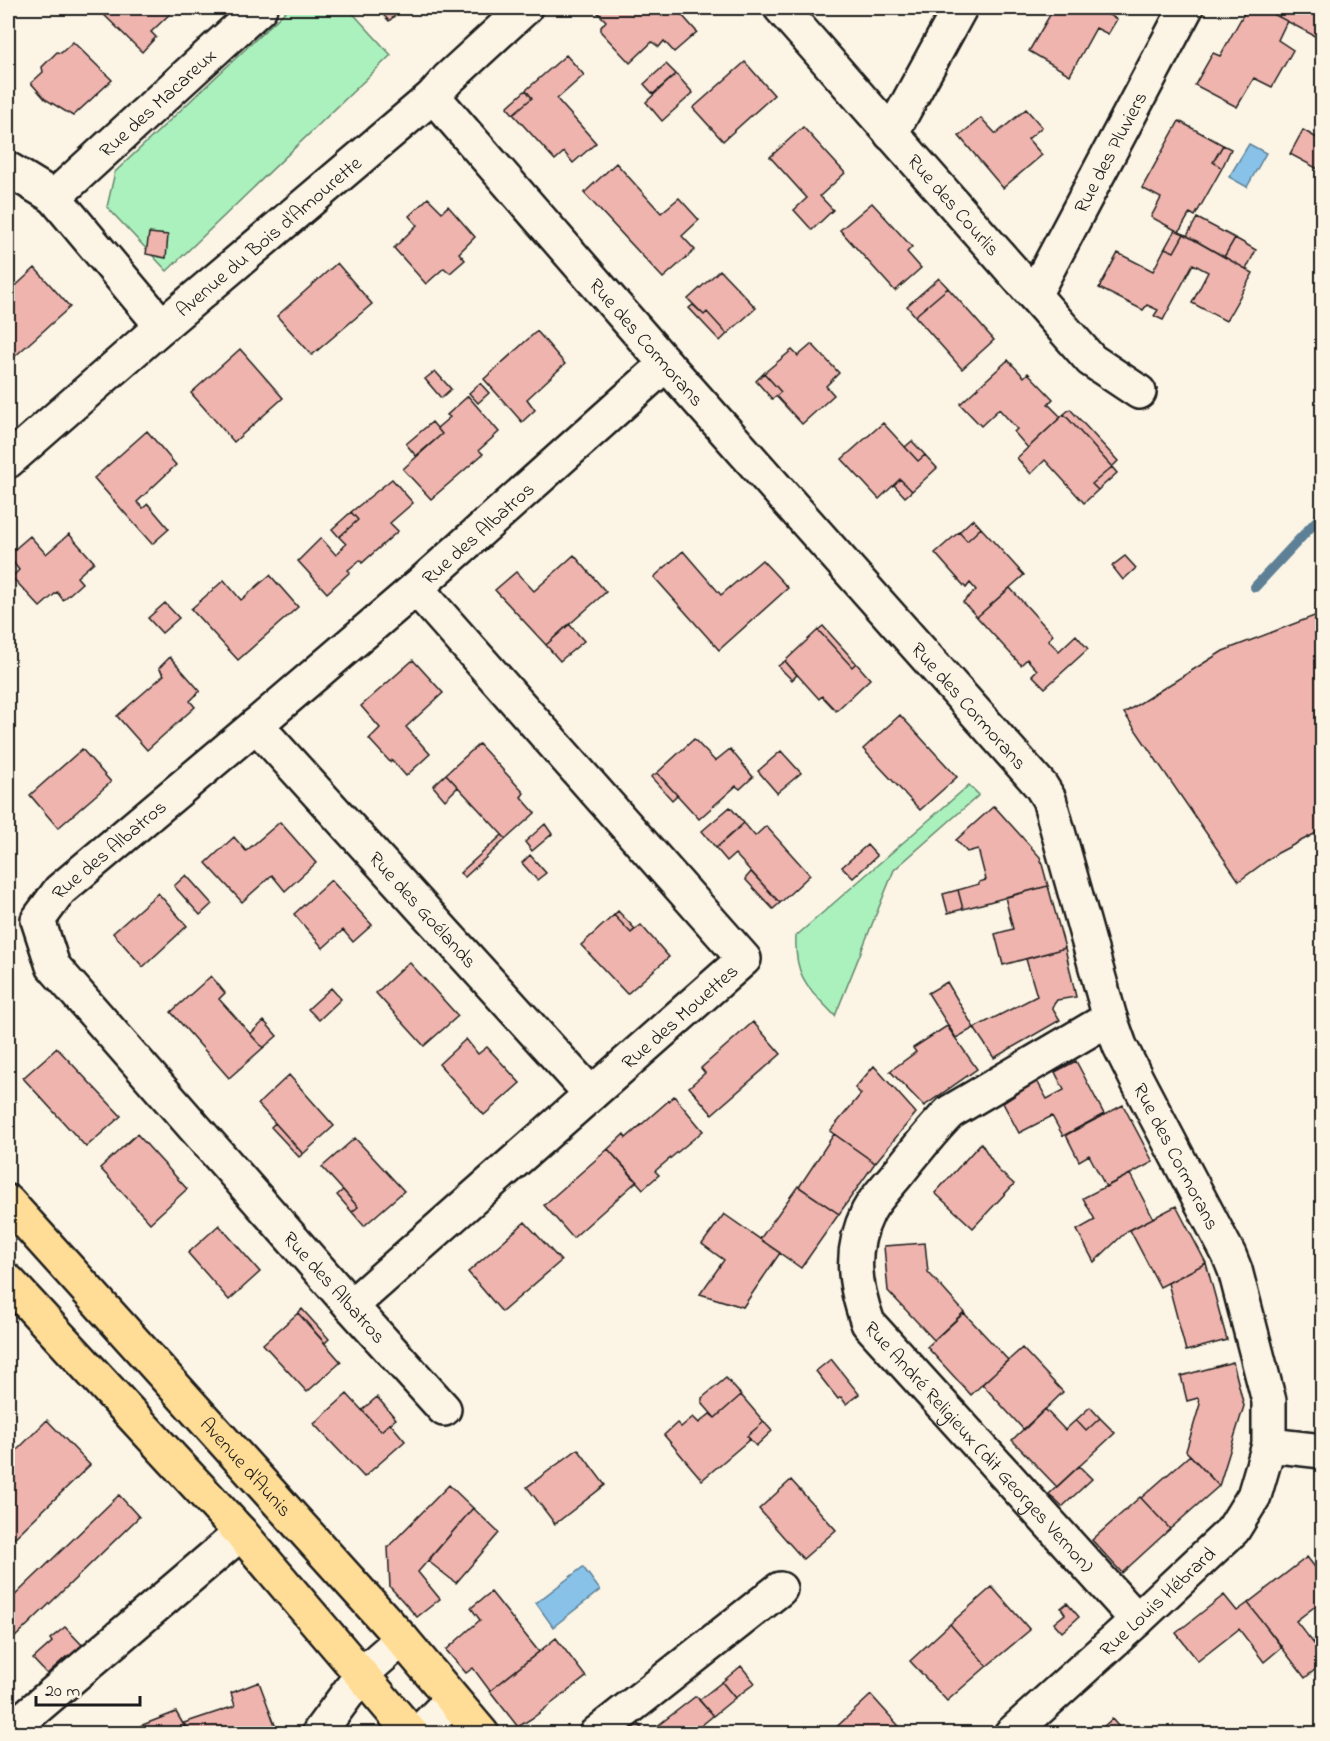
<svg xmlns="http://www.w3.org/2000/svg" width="1330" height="1741" viewBox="0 0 1330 1741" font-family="'Indie Flower',sans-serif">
	<rect width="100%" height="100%" fill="#fcf5e5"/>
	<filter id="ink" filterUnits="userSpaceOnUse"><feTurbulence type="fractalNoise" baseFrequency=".0167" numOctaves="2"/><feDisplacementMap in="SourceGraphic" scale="12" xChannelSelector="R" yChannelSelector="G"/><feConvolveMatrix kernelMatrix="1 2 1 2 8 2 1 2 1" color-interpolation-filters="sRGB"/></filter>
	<g filter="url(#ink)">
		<path fill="#abf1bd" stroke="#64866c" stroke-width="1.5" d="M289,8H348L391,55L167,271L107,207L115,172Z
			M969,785L979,795L894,870L835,1016C809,988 794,978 796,936Z"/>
		<path fill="#89c2e8" stroke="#5d8096" stroke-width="1.5" d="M1249,144L1266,153L1247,187L1229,177Z
			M583,1567L600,1590L553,1627L536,1603Z"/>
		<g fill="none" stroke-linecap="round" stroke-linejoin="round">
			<path stroke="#5d8096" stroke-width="10" d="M1255,587L1322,515"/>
		</g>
		<path fill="#efb4ae" stroke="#1c1c1c" stroke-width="1.5" d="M97,8H176L151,32L156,37L142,52Z
			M377,8H403L389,21Z
			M604,8H687L681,14L697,32L674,52L664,41L659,47L652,42L630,63L601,32V27L606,21L598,13Z
			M1054,8H1095L1117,19L1108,34L1096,28L1070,75L1029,51Z
			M1247,8H1261L1287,21L1278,40L1293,50L1272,87L1254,78L1237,107L1195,85L1213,53L1220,56Z
			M1284,8H1302L1322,18V40L1279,17Z
			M73,42L112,80L73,116L45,99L31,83L43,72L42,67L57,52L61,53Z
			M566,55L584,75L557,99L596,143L573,163L564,152L555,160L513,114L532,98L526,90Z
			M745,62L774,95L723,141L693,108Z
			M666,64L676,74L653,94L644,84Z
			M676,74L693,93L662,121L646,102Z
			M526,90L532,98L513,114L507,107Z
			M1026,109L1042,127L1028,139L1042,155L1003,188L959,136L981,118L996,134Z
			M1179,121L1223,145L1213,162L1222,168L1195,216L1190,213L1179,232L1151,217L1161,198L1142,188Z
			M803,127L845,173L820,196L833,210L812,230L794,210L807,198L770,157Z
			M1303,130L1322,141V161L1318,169L1290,154Z
			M1223,145L1231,149L1222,168L1213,162Z
			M616,163L661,213L679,198L699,220L682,236L695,250L663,278L584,193Z
			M428,198L442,212L448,206L475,237L459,253L465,260L450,273L444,268L426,284L394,248L417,225L409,216Z
			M872,203L912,247L907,252L921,268L895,291L840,230Z
			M1197,218L1235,238L1224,257L1187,236Z
			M1175,230L1184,234L1174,252L1165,248Z
			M149,233L168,235L166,258L146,254Z
			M1184,234L1253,273L1226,321L1192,303L1208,272L1193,264L1163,320L1154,316L1158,310L1147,305L1143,310L1099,288L1118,253L1153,271L1165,248L1174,252Z
			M1235,238L1256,250L1246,269L1224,257Z
			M337,263L372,304L312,355L277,316Z
			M35,268L70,307L13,358L8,351V293Z
			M720,270L756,308L727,334L707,312L704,315L688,299Z
			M939,278L948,288L915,316L907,306Z
			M948,288L994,340L962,369L915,316Z
			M693,305L704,315L707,312L727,334L720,341L689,308Z
			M537,331L565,364L527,399L535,410L522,422L484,379Z
			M812,344L839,373L826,386L834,395L802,424L776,396L781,392L764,373L792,350L798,356Z
			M240,349L283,398L234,442L191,393Z
			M1008,360L1024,377L1028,373L1053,399L1048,404L1061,417L1028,448L1014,432L1017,429L999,409L981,426L960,404Z
			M435,371L451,389L441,398L425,379Z
			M764,373L781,392L772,399L756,381Z
			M480,383L489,393L478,403L469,393Z
			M468,396L499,432L479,450L483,454L431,499L403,469L442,434L437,428L450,417L447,415Z
			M1070,409L1118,461L1112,467L1064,414Z
			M1064,414L1112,467L1092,484L1098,490L1084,503L1045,460L1031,474L1017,458Z
			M432,422L442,434L416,456L406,444Z
			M883,423L918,461L925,455L937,468L912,491L900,479L879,499L842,459Z
			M147,431L176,465L137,502L143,508L148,504L169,529L152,544L94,478Z
			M912,441L925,455L918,461L905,447Z
			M1112,467L1117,473L1098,490L1092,484Z
			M392,479L413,503L390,523L398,531L362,563L360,560L348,570L350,572L327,593L298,561L321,538L336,555L346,544L339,537L358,520L351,512Z
			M900,479L912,491L905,497L894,485Z
			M351,512L358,520L339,537L332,529Z
			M973,519L981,528L967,541L959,532Z
			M981,528L1024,575L977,617L963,602L976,590L970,583L966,588L935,553L959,532L967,541Z
			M69,534L94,562L77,577L82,583L63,600L57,592L40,607L12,577L19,570L8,555L30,536L46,554Z
			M683,551L721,595L762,560L788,588L719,650L654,577Z
			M574,555L606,592L546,645L495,590L516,572L534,591Z
			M1125,556L1136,568L1123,580L1112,566Z
			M270,575L298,607L238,660L191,609L224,580L241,600Z
			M1010,588L1053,635L1048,640L1059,651L1076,635L1088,649L1045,688L1032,675L1037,670L1027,659L1021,665L977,617Z
			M165,603L179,618L162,633L148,618Z
			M1322,613V830L1276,854L1239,881L1124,713L1223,651Z
			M569,624L584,641L560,661L546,645Z
			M823,626L856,663L852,667L818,630Z
			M818,630L852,667L856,663L870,679L836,711L822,696L819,699L785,661Z
			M170,657L200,691L190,701L195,707L147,750L117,716L164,675L159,668Z
			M413,660L443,693L406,727L430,754L406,776L392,760L390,762L369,739L380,728L361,706Z
			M785,661L797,675L792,680L778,666Z
			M900,715L957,777L920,810L863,749Z
			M694,739L715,761L730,749L753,777L740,789L736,786L699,819L657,773Z
			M479,744L524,793L521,797L535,813L506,839L446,774Z
			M82,749L111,782L58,828L30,795Z
			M781,751L801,773L777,793L758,771Z
			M657,773L677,795L672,800L651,777Z
			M446,774L458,787L445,800L433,786Z
			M994,806L1040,857L1048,886L963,909L958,890L979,884V882L986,880L978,849L967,852L956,840Z
			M730,807L744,823L716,848L702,831Z
			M280,822L316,863L285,891L272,875L242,902L206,863L234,837L246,851Z
			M744,823L755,836L766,826L810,875L780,903L735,854L727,861L716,848Z
			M545,824L552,834L532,851L525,842Z
			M502,835L506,839L465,877L460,873Z
			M867,845L877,856L853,878L842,867Z
			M530,855L546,873L537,880L522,863Z
			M751,872L780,903L773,909L745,879Z
			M186,875L212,904L200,915L174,886Z
			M331,880L372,925L353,942L343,930L323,948L294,914Z
			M1048,886L1065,948L1003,965L995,934L1013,929L1005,897Z
			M958,890L963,909L948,913L943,894Z
			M158,893L187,926L143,967L113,933Z
			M618,911L635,929L631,933L614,915Z
			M614,915L631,933L641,925L669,957L627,994L581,945Z
			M1065,948L1076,997L1057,1000L1052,1007L1060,1020L994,1058L974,1028L1037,996L1026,959Z
			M409,962L458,1016L424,1046L376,993Z
			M211,976L225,993L219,999L263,1048L229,1078L171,1012Z
			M947,982L974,1028L956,1038L928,993Z
			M331,988L341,999L319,1020L308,1009Z
			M264,1021L277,1036L263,1048L250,1034Z
			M753,1022L781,1054L712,1114L689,1087L705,1073L701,1068Z
			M947,1026L977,1069L924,1106L890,1071L916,1052L913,1048Z
			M466,1039L478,1054L487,1047L520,1083L484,1115L439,1064Z
			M57,1048L121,1116L86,1147L23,1078Z
			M1076,1061L1104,1114L1063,1136L1052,1116L1019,1133L1003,1103L1037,1081L1047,1099L1064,1090L1055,1072Z
			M874,1066L916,1113L875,1163L830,1131L861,1094L855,1088Z
			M289,1075L334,1126L303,1154L258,1104Z
			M674,1096L703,1131L655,1171L659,1175L643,1189L608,1149L624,1134L626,1138Z
			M1123,1105L1153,1162L1106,1187L1089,1155L1079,1161L1066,1135Z
			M275,1123L303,1154L299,1157L271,1127Z
			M137,1134L187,1189L150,1223L100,1168Z
			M834,1134L875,1163L839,1214L799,1187Z
			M355,1138L404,1191L364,1226L352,1212L358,1207L322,1167Z
			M981,1143L998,1170L1014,1184L973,1228L935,1193Z
			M608,1149L637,1181L573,1238L544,1205Z
			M1130,1174L1153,1218L1127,1231L1094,1262L1077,1230L1095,1220L1083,1198Z
			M798,1186L839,1214L801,1268L760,1239Z
			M343,1190L358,1207L352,1212L337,1195Z
			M1176,1206L1206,1263L1160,1287L1130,1230Z
			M724,1214L780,1253L743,1307L700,1294L724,1260L702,1244Z
			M525,1222L561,1261L502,1312L468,1272Z
			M219,1225L260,1272L229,1300L188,1253Z
			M925,1243L928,1272L964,1312L934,1340L888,1291L884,1246Z
			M1206,1263L1227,1340L1186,1351L1168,1283Z
			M302,1309L329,1339L325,1343L298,1313Z
			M298,1313L341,1362L307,1392L263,1344Z
			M964,1313L1008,1360L971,1395L927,1347Z
			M1022,1348L1063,1392L1024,1430L982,1384Z
			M831,1359L859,1394L846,1404L841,1397L838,1399L816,1371Z
			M1233,1362L1244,1406L1219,1486L1186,1451L1200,1404L1198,1398L1187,1401L1181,1376Z
			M726,1378L741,1395L715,1418L702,1403V1398Z
			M347,1394L381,1431L390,1423L405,1441L364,1477L314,1424Z
			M741,1395L764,1422L747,1436L750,1439L702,1480L664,1435L677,1423L681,1427L693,1417L699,1423L710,1414L715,1418Z
			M377,1397L396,1419L381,1431L362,1410Z
			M1090,1407L1100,1418L1086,1431L1076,1420Z
			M1045,1409L1065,1430L1076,1420L1086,1431L1100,1418L1115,1433L1057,1487L1012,1440Z
			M47,1420L90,1465L8,1544V1459Z
			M764,1422L772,1431L756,1446L747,1436Z
			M578,1449L605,1485L555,1524L527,1487Z
			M1190,1455L1219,1486L1170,1529L1141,1498Z
			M1079,1466L1092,1479L1062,1507L1049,1494Z
			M791,1480L836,1530L803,1559L759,1509Z
			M449,1485L473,1508L418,1572L440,1599L417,1617L390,1587L388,1547Z
			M119,1495L139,1517L8,1644V1602Z
			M1140,1497L1170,1529L1122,1573L1092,1540Z
			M473,1508L499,1533L456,1583L428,1561Z
			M1307,1557L1322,1576V1601L1296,1621L1322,1654V1664L1305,1678L1248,1603Z
			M992,1587L1030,1630L987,1666L950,1624Z
			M491,1592L539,1652L490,1691L473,1668L466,1673L446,1650L480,1620L471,1608Z
			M1224,1595L1237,1611L1248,1603L1282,1647L1264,1662L1239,1629L1198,1661L1176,1633Z
			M1067,1603L1079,1617L1062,1632L1054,1623L1065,1614L1061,1608Z
			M950,1624L987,1666L947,1701L910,1661Z
			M65,1627L83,1646L68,1660L66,1657L47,1674L33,1659L52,1642L50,1639Z
			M556,1638L586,1677L534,1717L518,1727L490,1691Z
			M741,1666L755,1683L735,1698L722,1682Z
			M259,1682L278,1733L189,1734L184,1723L235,1706L231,1693Z
			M722,1682L735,1698L713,1716L699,1700Z
			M871,1695L906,1734H829Z
			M696,1696L713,1716L691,1734H647Z
			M176,1712L189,1734H143L140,1726Z
			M1112,1719L1125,1734H1095Z
			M636,1720L646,1734H619Z"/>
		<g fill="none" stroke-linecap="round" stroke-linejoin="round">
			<g stroke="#1c1c1c" stroke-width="38">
				<g id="minor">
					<path id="s1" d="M781,8L1091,360L1139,392"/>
					<path id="s2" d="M433,96L666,364L1041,786L1049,799L1110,1018L1120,1046L1137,1080L1229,1255L1235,1270L1269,1401V1445L1254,1496L1233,1530L1137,1620L1011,1734"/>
					<path d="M891,134L960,8"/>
					<path d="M8,169L54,197L162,326"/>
					<path id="s3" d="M54,197L260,8"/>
					<path id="s4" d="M1034,295L1186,8"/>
					<path id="s5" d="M8,461L162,326L433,96L448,79L525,8"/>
					<path id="s6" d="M256,725L591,1094"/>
					<path id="s7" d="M1110,1018L950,1112C931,1131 916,1151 899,1172C889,1185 875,1198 868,1212C849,1251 854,1284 868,1323L1137,1620"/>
					<path id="s8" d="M351,1306L744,959L416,588"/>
					<path id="s9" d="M444,1409L351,1306L53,966L38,920L60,890L256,725L416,588L666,364"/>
					<path d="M1269,1445L1322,1451"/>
					<path d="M8,1732L241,1533"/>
					<path d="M320,1734V1731L362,1674L402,1639"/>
					<path d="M418,1734L452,1699"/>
					<path d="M596,1734L780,1589"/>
				</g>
			</g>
			<g stroke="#1c1c1c" stroke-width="38">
				<g id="major">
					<path id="s10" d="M8,1202L402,1639L482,1734"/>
					<path d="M8,1281L241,1533L412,1734"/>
				</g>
			</g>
			<use href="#minor" stroke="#fcf5e5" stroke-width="33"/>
			<use href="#major" stroke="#ffdd96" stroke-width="33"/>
		</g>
	</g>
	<g text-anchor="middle" stroke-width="4.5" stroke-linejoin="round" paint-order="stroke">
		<g font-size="20" fill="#1c1c1c" stroke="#fcf5e5">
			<text dy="7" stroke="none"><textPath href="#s3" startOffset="140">Rue des Macareux</textPath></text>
			<text dy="7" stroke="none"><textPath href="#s4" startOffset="162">Rue des Pluviers</textPath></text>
			<text dy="7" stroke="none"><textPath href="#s1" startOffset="262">Rue des Courlis</textPath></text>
			<text dy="7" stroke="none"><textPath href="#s5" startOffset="344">Avenue du Bois d'Amourette</textPath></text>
			<text dy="7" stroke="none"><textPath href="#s2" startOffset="326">Rue des Cormorans</textPath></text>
			<text dy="7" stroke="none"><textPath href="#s9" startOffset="1226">Rue des Albatros</textPath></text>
			<text dy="7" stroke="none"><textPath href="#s2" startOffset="812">Rue des Cormorans</textPath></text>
			<text dy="7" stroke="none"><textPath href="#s9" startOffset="740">Rue des Albatros</textPath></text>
			<text dy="7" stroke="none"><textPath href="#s6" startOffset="249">Rue des Goélands</textPath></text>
			<text dy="7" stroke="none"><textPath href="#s8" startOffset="438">Rue des Mouettes</textPath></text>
			<text dy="7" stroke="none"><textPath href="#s2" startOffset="1316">Rue des Cormorans</textPath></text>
			<text transform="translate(335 1287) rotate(48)" y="7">Rue des Albatros</text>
			<text dy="7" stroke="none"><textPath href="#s7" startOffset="596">Rue André Religieux (dit Georges Vernon)</textPath></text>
			<text dy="7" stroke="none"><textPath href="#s10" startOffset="356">Avenue d'Aunis</textPath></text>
			<text transform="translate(1157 1601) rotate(-43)" y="7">Rue Louis Hébrard</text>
		</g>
	</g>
	<rect width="1330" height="1741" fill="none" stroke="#fcf5e5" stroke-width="30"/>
	<rect x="15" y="15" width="1300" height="1711" fill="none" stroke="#1c1c1c" stroke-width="2" filter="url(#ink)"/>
	<path d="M36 1696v9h104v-9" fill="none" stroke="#1c1c1c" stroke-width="3"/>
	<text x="45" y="1696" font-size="18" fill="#1c1c1c" stroke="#fcf5e5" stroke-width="4.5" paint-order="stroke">20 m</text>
</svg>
